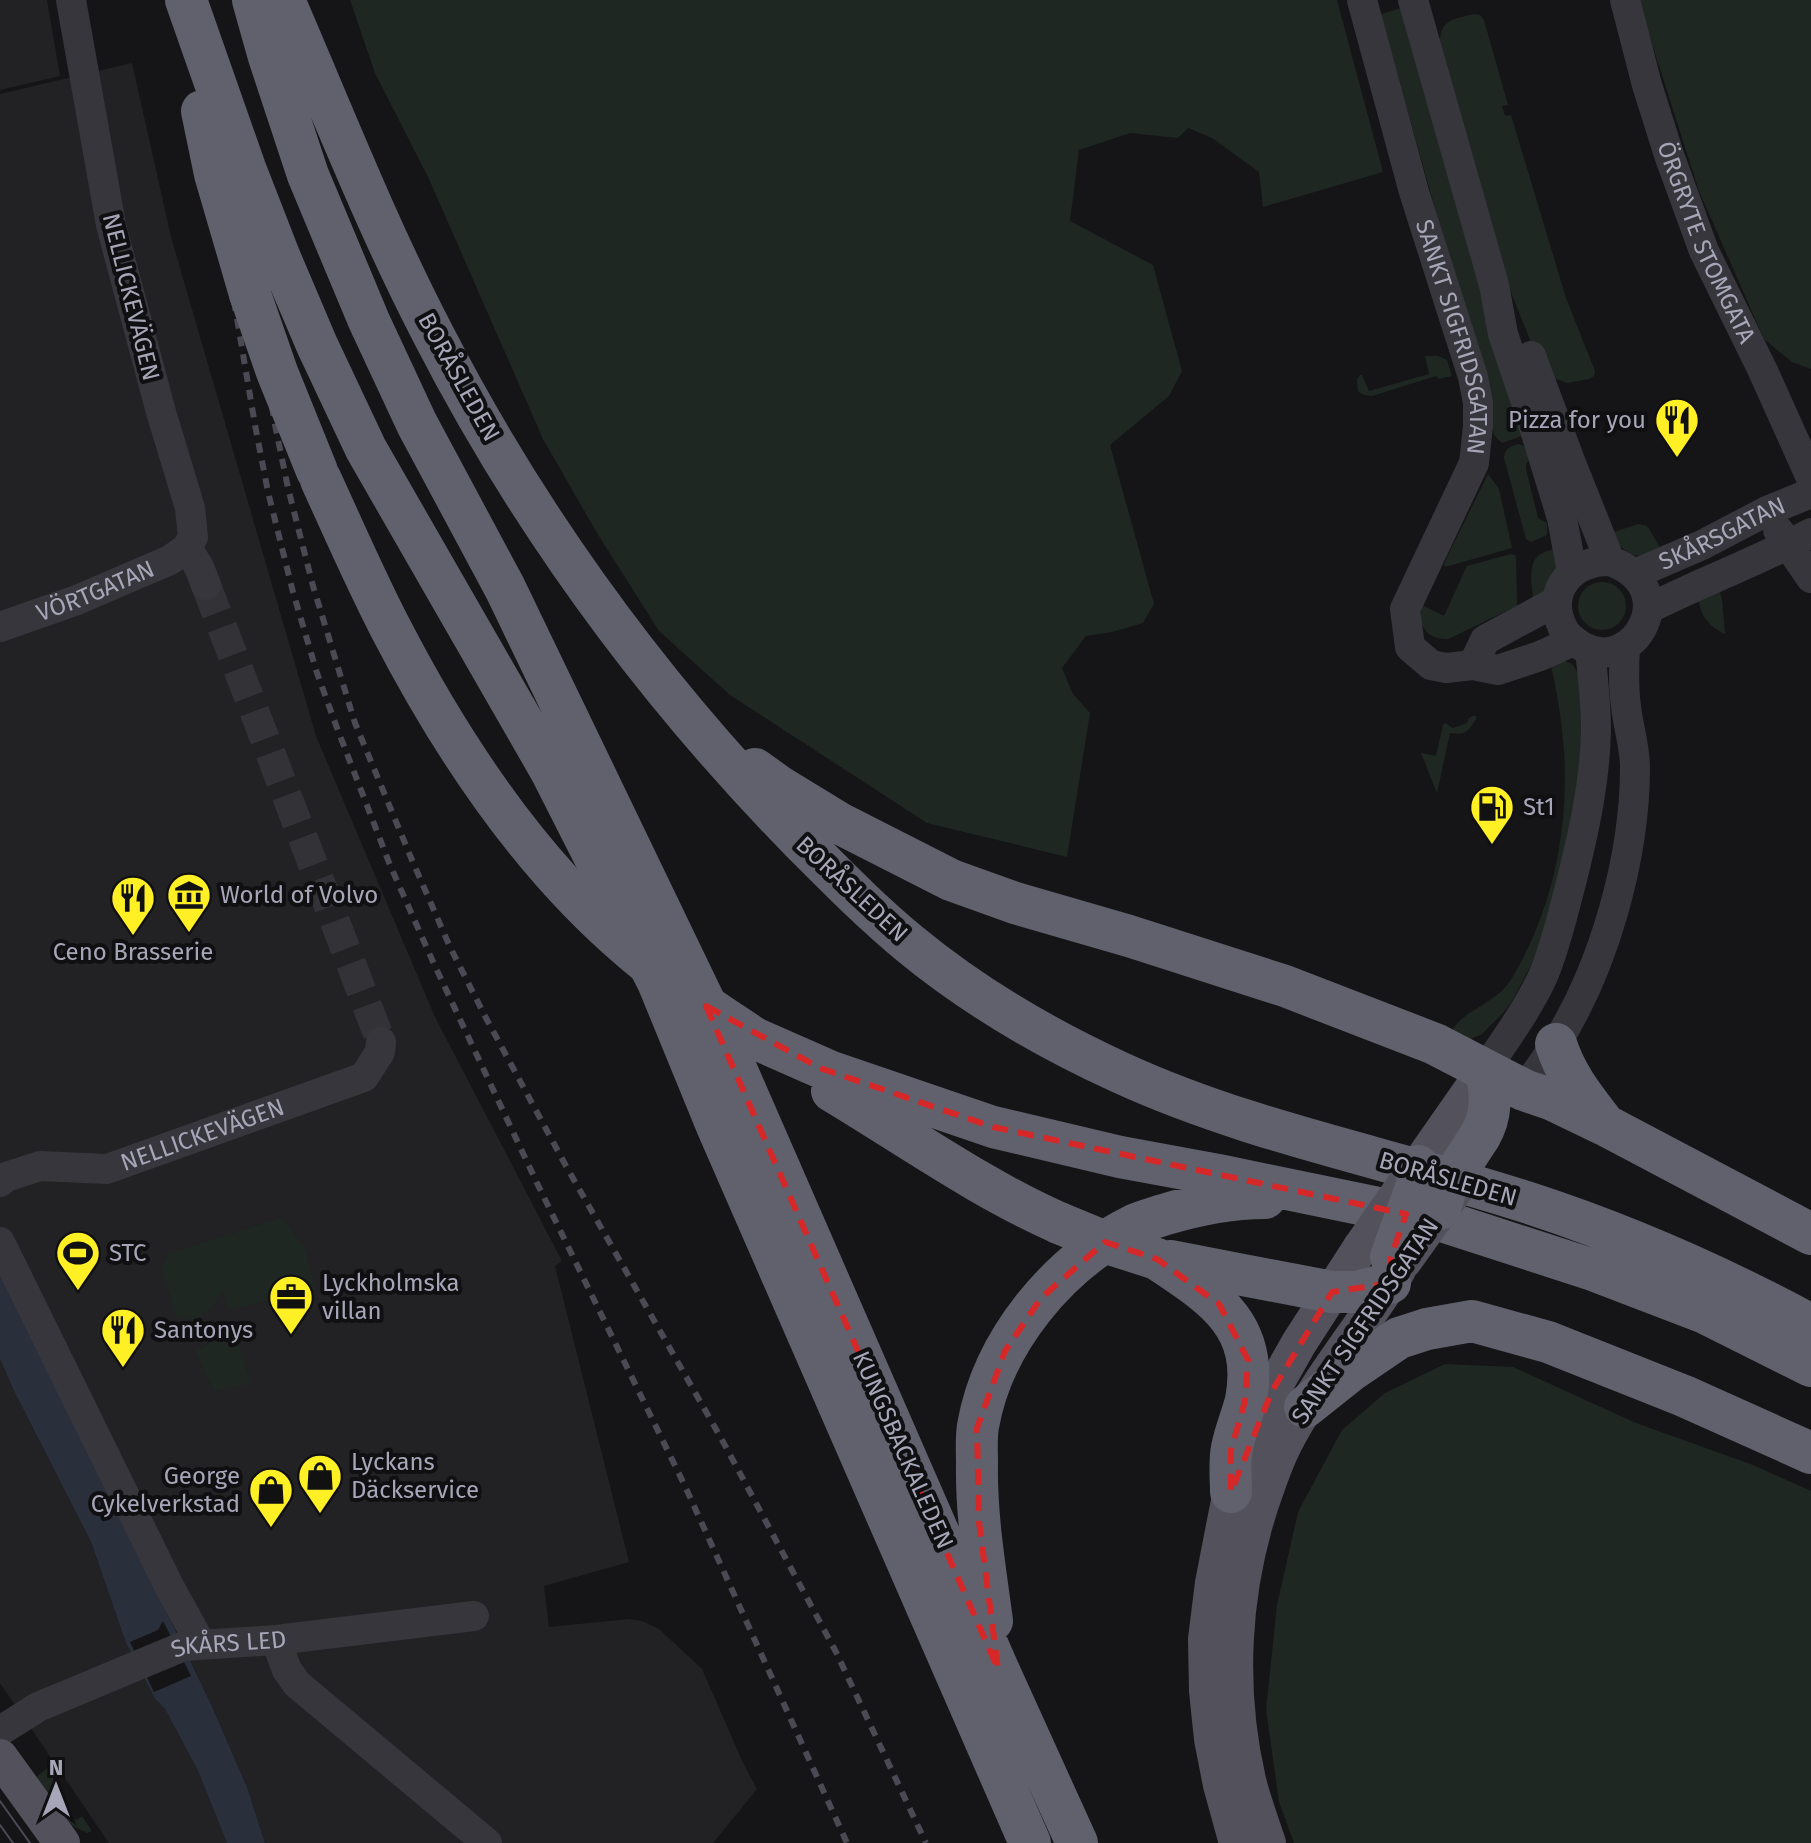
<svg xmlns="http://www.w3.org/2000/svg" width="1811" height="1843" viewBox="0 0 1811 1843" font-family="'Fira Sans',sans-serif">
	<rect width="100%" height="100%" fill="#151517"/>
	<path fill="#222124" d="M0,0H47L60,76L0,90Z
		M132,63L171,237L316,736L435,1017L562,1261L555,1266L629,1562L544,1586L549,1627L629,1619L642,1621L659,1629L702,1669L743,1763L757,1789L713,1843H265L247,1787L211,1704L0,1266V94Z
		M0,1359L13,1389L91,1542L126,1643L155,1699L165,1709L198,1771L227,1843H109L0,1683Z"/>
	<path fill="#1f2722" d="M350,0H1337L1383,172L1263,207L1259,172L1212,138L1188,128L1178,138L1130,133L1079,150L1070,221L1153,265L1182,371L1169,396L1110,445L1154,604L1143,623L1112,632L1086,636L1062,668L1073,694L1090,713L1067,857L927,823L730,695L659,631L597,533L543,439L429,179L375,73Z
		M1638,0H1811V369L1792,362L1764,339L1699,191Z
		M1402,8L1530,433L1502,443L1494,435L1487,393L1382,20L1381,14Z
		M1474,14L1480,15L1484,20L1508,105L1502,106L1505,116L1511,115L1566,298L1595,371L1594,376L1589,379L1567,383L1551,377L1537,357L1510,290L1440,42C1440,19 1455,19 1474,14Z
		M1425,356H1438L1447,360L1452,376L1439,379L1436,376L1372,396L1364,395L1358,391L1357,379L1360,375H1362L1369,391L1429,374Z
		M1519,444L1524,446L1529,459L1526,465V469L1538,518L1547,523V535L1531,542L1526,539L1504,458C1504,448 1511,446 1519,444Z
		M1488,474L1499,489L1512,548L1445,567L1444,564L1448,555Z
		M1638,524L1647,526L1661,549C1636,562 1626,556 1611,533Z
		M1563,547L1554,575L1539,598H1533C1532,587 1528,566 1537,557C1542,551 1555,549 1563,547Z
		M1511,554L1515,555L1516,557L1517,606L1448,639C1433,639 1426,634 1420,621L1422,605L1444,616L1467,566Z
		M1578 606a24 24 0 1 1 48 0a24 24 0 1 1-48 0Z
		M1718,586L1722,599L1725,634C1712,628 1700,617 1699,601Z
		M1564,660L1573,665L1583,682V783L1544,935L1530,967L1512,1001L1503,1013L1482,1034L1466,1041L1451,1032C1464,1009 1495,1004 1510,981C1552,914 1569,830 1564,752C1562,721 1557,692 1550,662Z
		M1473,716H1476V719C1467,733 1466,735 1450,733L1437,793L1421,753L1436,756L1443,725L1445,723L1453,728L1467,723L1469,718Z
		M282,1218L304,1247L316,1289L229,1310L223,1290L213,1306L196,1322L176,1316L161,1267L169,1253Z
		M235,1330L251,1384L214,1391L195,1351Z
		M1445,1364L1513,1367L1636,1423L1753,1465L1811,1491V1843H1294L1279,1802L1266,1709L1277,1605L1298,1512L1342,1430L1385,1393Z
		M49,1767L58,1784L52,1788L72,1818L77,1820L82,1816L92,1831L87,1833L68,1823L36,1777Z"/>
	<path fill="#2a2f3c" d="M0,1266L211,1704L247,1787L265,1843H227L198,1771L165,1709L155,1699L126,1643L91,1542L13,1389L0,1359Z"/>
	<path fill="#151517" d="M163,1621L191,1676L154,1692L130,1642L158,1630Z"/>
	<g fill="none" stroke-linecap="round" stroke-linejoin="round">
		<path stroke="#323237" stroke-width="30" stroke-dasharray="30 15" stroke-linecap="butt" d="M206,585L381,1042"/>
		<g stroke="#36363c" stroke-width="30">
			<path id="s1" d="M1362,0L1414,192L1473,377L1478,403V426L1474,463L1405,609L1410,647L1431,665L1446,668L1473,665L1498,670L1540,656L1573,641"/>
			<path d="M1413,0L1494,285L1503,334L1531,417L1562,518L1572,572"/>
			<path id="s2" d="M1625,0L1647,85L1669,155L1704,251L1763,371L1811,478"/>
			<path d="M1531,356L1569,458L1610,561C1685,587 1634,675 1583,647C1574,641 1566,636 1562,626C1545,589 1574,560 1610,561"/>
			<path d="M1778,530L1811,578"/>
			<path d="M187,548L199,567L206,585"/>
			<path id="s3" d="M1635,574L1702,545L1767,511L1811,493"/>
			<path d="M1648,609C1702,582 1758,561 1811,533"/>
			<path id="s4" d="M0,627L77,600L170,560L187,548L193,537L190,508L161,412L111,225L71,0"/>
			<path d="M1473,665L1485,640L1557,601"/>
			<path d="M1485,1070C1505,1040 1528,1009 1543,976C1555,948 1562,917 1570,887C1583,836 1595,783 1596,730C1596,703 1593,677 1590,650"/>
			<path d="M1524,1090C1534,1075 1546,1060 1555,1045C1604,968 1635,858 1635,767C1635,747 1628,726 1626,706C1623,686 1624,666 1625,646"/>
			<path id="s5" d="M0,1182L6,1177L40,1166L107,1169L364,1077L380,1052L381,1042"/>
			<path d="M0,1242L170,1588L201,1644"/>
			<path d="M276,1640L287,1670L297,1684L487,1843"/>
			<path id="s6" d="M0,1731L38,1707L184,1646L276,1640L474,1616"/>
		</g>
		<path stroke="#52515c" stroke-width="36" d="M1418,1166L1485,1070
			M0,1757L62,1843
			M1237,1843L1221,1785L1212,1739L1207,1691L1206,1639L1213,1583L1226,1516L1231,1492L1272,1391L1299,1343L1361,1247
			M1268,1843C1261,1822 1253,1801 1248,1780C1227,1689 1232,1592 1261,1504C1269,1481 1276,1458 1288,1437C1320,1378 1363,1326 1398,1270"/>
		<path stroke="#61616e" stroke-width="42" d="M186,0L245,168L280,258L317,345L366,449L551,771L658,982L717,1126L1030,1843
			M253,0L269,57L308,175L369,321L417,424L505,588L730,1055L998,1669L1077,1843
			M284,0C332,111 376,224 432,332C528,519 654,691 801,841C836,876 871,912 910,944C973,996 1045,1038 1119,1072C1249,1132 1391,1158 1526,1202C1625,1234 1720,1276 1811,1325
			M202,111L215,174L250,294
			M755,769L780,787L839,823L951,880L1015,903L1129,936L1285,986L1435,1044L1524,1090L1553,1100L1605,1125L1811,1234
			M754,1038L829,1071L993,1127L1120,1157L1223,1176L1442,1221L1590,1269L1705,1313L1811,1366
			M1556,1044C1566,1075 1582,1095 1602,1121
			M832,1091C907,1136 980,1188 1059,1223
			M1480,1136C1492,1116 1492,1091 1485,1070
			M1157,1259C1212,1296 1260,1324 1246,1400C1242,1416 1235,1432 1232,1448C1229,1462 1231,1478 1231,1492
			M1170,1261L1332,1292H1357L1390,1283
			M1305,1407L1349,1372L1399,1338L1427,1329L1472,1321L1548,1342L1684,1396L1811,1453
			M992,1621C985,1568 976,1516 977,1463C977,1451 976,1438 978,1426C993,1341 1058,1263 1134,1225C1143,1221 1154,1218 1163,1215C1196,1205 1230,1198 1265,1198"/>
		<path stroke="#4b4a54" stroke-width="2" d="M0,1801L30,1843
			M0,1825L13,1843"/>
		<path stroke="#4b4a54" stroke-width="6" stroke-dasharray="10 8" stroke-linecap="butt" d="M256,299L274,420L288,488L313,586L355,723L412,860L450,947L486,1018L566,1166L721,1438L836,1652L926,1843
			M234,301L255,425L268,492L293,592L317,673L337,728L390,865L434,964L537,1183L684,1484L847,1843"/>
		<path stroke="#52515c" stroke-width="36" d="M1361,1247L1412,1174
			M1404,1261L1457,1187"/>
		<path stroke="#61616e" stroke-width="42" d="M250,294L277,372L317,471
			M321,480C344,530 366,581 391,629C452,747 533,868 635,953C673,985 714,1011 754,1038
			M1440,1209L1446,1188L1480,1136
			M1059,1223L1110,1244L1157,1259
			M1391,1257L1417,1185L1418,1166"/>
	</g>
	<path fill="none" stroke="#d62828" stroke-width="6" stroke-dasharray="16 10" stroke-linejoin="round" d="M706,1006L820,1068L993,1127L1406,1214L1391,1257L1390,1283L1332,1292L1272,1391L1231,1492V1450L1245,1401L1248,1360L1219,1304L1157,1259L1105,1242L1041,1298L1005,1351L977,1428L979,1522L998,1669Z"/>
	<defs>
		<g id="restaurant-pin" transform="scale(2.3)"><path d="M0 17L-7.5 6A9.5 9.5 0 1 1 7.5 6Z" fill="#fff025" stroke="#101012"/><path d="M-5-6h1v4h1v-4h1v4h1v-4h1v5L-1.5 .5V6h-2V.5L-5-1ZM5-6V6H3V1.5H1.5Q1.5-4 5-6Z" fill="#111"/></g>
		<g id="fuel-pin" transform="scale(2.3)"><path d="M0 17L-7.5 6A9.5 9.5 0 1 1 7.5 6Z" fill="#fff025" stroke="#101012"/><path d="M-5.5-6h7V0h2V4h1.3V-2.5L3-4.5l.8-.8L6-3V5H2.5V1h-1V6h-7ZM-4.2-4.7v3.2H.2V-4.7Z" fill="#111"/></g>
		<g id="museum-pin" transform="scale(2.3)"><path d="M0 17L-7.5 6A9.5 9.5 0 1 1 7.5 6Z" fill="#fff025" stroke="#101012"/><path d="M0-6L6-3V-2H-6V-3ZM-5-1h2V3h-2ZM-1-1h2V3h-2ZM3-1h2V3H3ZM-6 4H6V6H-6Z" fill="#111"/></g>
		<g id="stadium-pin" transform="scale(2.3)"><path d="M0 17L-7.5 6A9.5 9.5 0 1 1 7.5 6Z" fill="#fff025" stroke="#101012"/><path d="M0-5a6.5 5 0 1 0 0 10a6.5 5 0 1 0 0-10ZM-3.5-1.8h7v3.6h-7Z" fill="#111"/></g>
		<g id="office-pin" transform="scale(2.3)"><path d="M0 17L-7.5 6A9.5 9.5 0 1 1 7.5 6Z" fill="#fff025" stroke="#101012"/><path d="M-6-3h4V-5.5h4V-3h4V5H-6ZM-1-4.5V-3h2v-1.5ZM-6 0V1H6V0Z" fill="#111"/></g>
		<g id="shop-pin" transform="scale(2.3)"><path d="M0 17L-7.5 6A9.5 9.5 0 1 1 7.5 6Z" fill="#fff025" stroke="#101012"/><path d="M-5-2.5h2.3a2.7 3.5 0 0 1 5.4 0H5L5.5 6h-11ZM-1.5-2.5h3a1.5 2.3 0 0 0-3 0Z" fill="#111"/></g>
	</defs>
	<g fill-rule="evenodd">
		<use href="#restaurant-pin" x="1677" y="420"/>
		<use href="#fuel-pin" x="1492" y="807"/>
		<use href="#museum-pin" x="189" y="895"/>
		<use href="#restaurant-pin" x="133" y="898"/>
		<use href="#stadium-pin" x="78" y="1253"/>
		<use href="#office-pin" x="291" y="1297"/>
		<use href="#restaurant-pin" x="123" y="1330"/>
		<use href="#shop-pin" x="320" y="1476"/>
		<use href="#shop-pin" x="271" y="1490"/>
	</g>
	<g text-anchor="middle" stroke-width="8" stroke-linejoin="round" paint-order="stroke">
		<g font-size="24" fill="#a6a6b8" stroke="#101012">
			<text dy="8" stroke="none"><textPath href="#s2" startOffset="256">ÖRGRYTE STOMGATA</textPath></text>
			<text transform="translate(131 297) rotate(76)" y="8">NELLICKEVÄGEN</text>
			<text dy="8" stroke="none"><textPath href="#s1" startOffset="350">SANKT SIGFRIDSGATAN</textPath></text>
			<text transform="translate(459 377) rotate(61)" y="8">BORÅSLEDEN</text>
			<text dy="8" stroke="none"><textPath href="#s3" startOffset="96">SKÅRSGATAN</textPath></text>
			<text dy="8" stroke="none"><textPath href="#s4" startOffset="102">VÖRTGATAN</textPath></text>
			<text transform="translate(852 889) rotate(43)" y="8">BORÅSLEDEN</text>
			<text dy="8" stroke="none"><textPath href="#s5" startOffset="212">NELLICKEVÄGEN</textPath></text>
			<text transform="translate(1448 1179) rotate(16)" y="8">BORÅSLEDEN</text>
			<text transform="translate(1365 1321) rotate(-56)" y="8">SANKT SIGFRIDSGATAN</text>
			<text transform="translate(903 1450) rotate(66)" y="8">KUNGSBACKALEDEN</text>
			<text dy="8" stroke="none"><textPath href="#s6" startOffset="248">SKÅRS LED</textPath></text>
		</g>
		<g font-size="24" fill="#a6a6b8" stroke="#101012" text-anchor="start">
			<text x="1646" y="428" text-anchor="end">Pizza for you</text>
			<text x="1523" y="815">St1</text>
			<text x="220" y="903">World of Volvo</text>
			<text x="133" y="960" text-anchor="middle">Ceno Brasserie</text>
			<text x="109" y="1261">STC</text>
			<text x="322" y="1291">Lyckholmska<tspan x="322" dy="28">villan</tspan></text>
			<text x="154" y="1338">Santonys</text>
			<text x="351" y="1470">Lyckans<tspan x="351" dy="28">Däckservice</tspan></text>
			<text x="240" y="1484" text-anchor="end">George<tspan x="240" dy="28">Cykelverkstad</tspan></text>
		</g>
	</g>
	<g transform="translate(56 1787)" stroke="#101012" stroke-width="6" paint-order="stroke">
	<path d="M0-6L14 30L0 20L-14 30Z" fill="#a6a6b8"/>
	<text y="-12" font-size="22" font-weight="bold" text-anchor="middle" fill="#a6a6b8">N</text>
	</g>
</svg>
